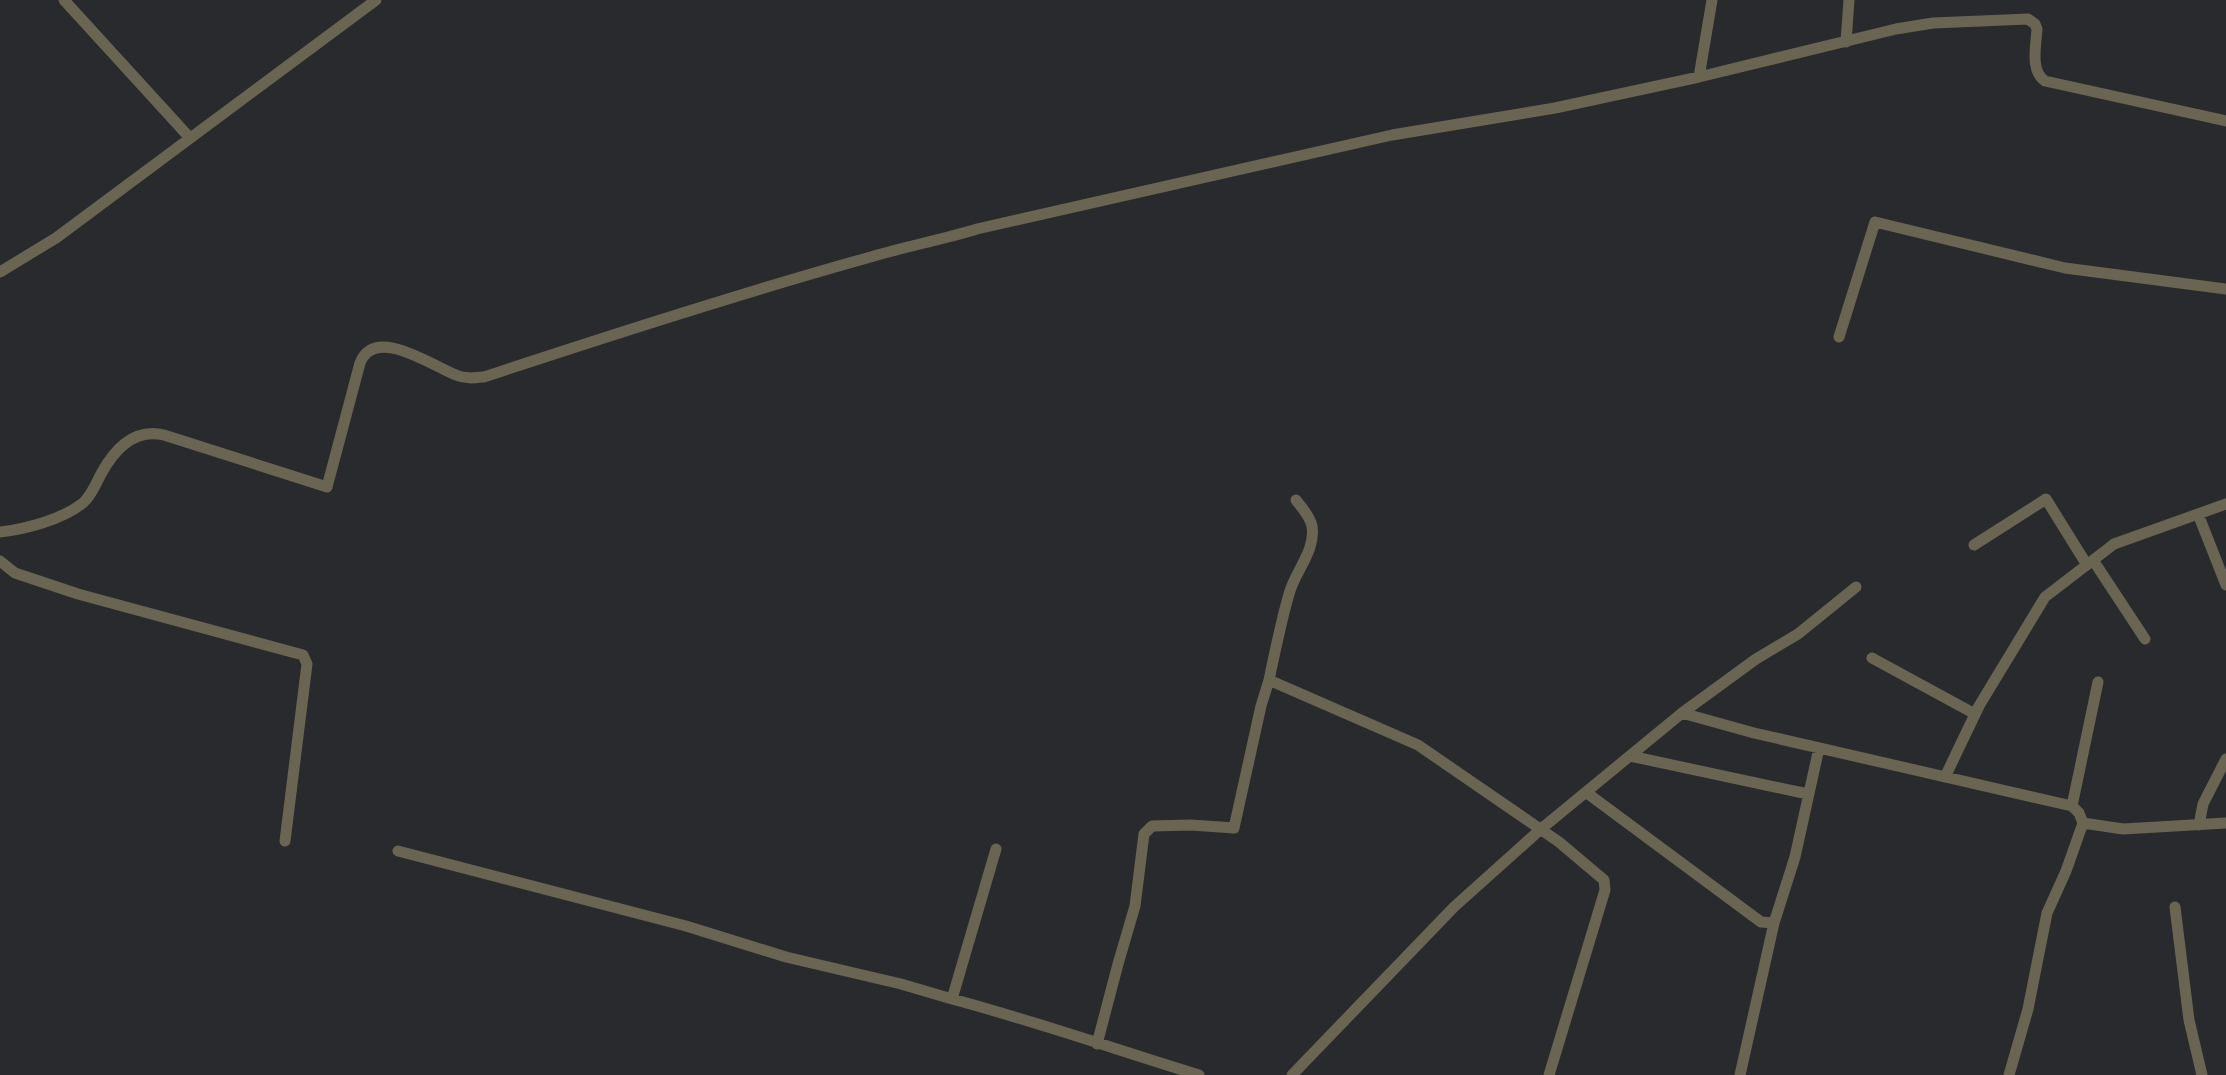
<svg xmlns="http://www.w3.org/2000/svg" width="2226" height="1075" viewBox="0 0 2226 1075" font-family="'Playfair Display',serif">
	<rect width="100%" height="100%" fill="#292a2d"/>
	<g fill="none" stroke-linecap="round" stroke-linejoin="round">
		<path stroke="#696552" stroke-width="11" d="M64,0L190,138
			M1846,42L1849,0
			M1699,77L1712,0
			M0,272L56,238L376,0
			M1839,337L1875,222L2065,268L2226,289
			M2198,514L2226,585
			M0,532C26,529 61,520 83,503C92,495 95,485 101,474C114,450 134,428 164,435L327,487L360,363C375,325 432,366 456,375C465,379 474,378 484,377C611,335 738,294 867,258C903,247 941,240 977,229L1392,135L1555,108L1699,77L1896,29L1933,23L2028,19L2035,24L2037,29C2036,46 2030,71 2045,81L2226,121
			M1974,545L2046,499L2087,565
			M2093,560L2145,639
			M0,561L15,573L78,594L303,655L307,664L285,841
			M1872,658L1975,714
			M1269,680C1275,651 1281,622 1289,594C1295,571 1316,551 1312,526C1310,516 1302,508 1296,500
			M1682,713L1756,659L1798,634L1856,587
			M1630,756L1808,794
			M1945,777L1979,706L2045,597L2114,544L2226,504
			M1587,793L1761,922L1774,923L1795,857L1819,748
			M2072,806L2098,682
			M2199,825L2203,804L2226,759
			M996,849L952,999C1035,1021 1117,1050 1199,1075
			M398,851L686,926L786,957L901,984L952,999
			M2175,907L2189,1020L2202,1075
			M1097,1044L1118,964L1135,906L1144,834L1152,826L1191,825L1234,828L1261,706L1269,680L1418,745L1559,842L1604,880L1605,890L1549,1075
			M1292,1075L1454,907L1541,829L1682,713L1754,733L2072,806L2079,813L2083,823
			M1740,1075L1774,923
			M2009,1075L2028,1009L2047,913L2066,871L2083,823L2123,829L2226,823"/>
	</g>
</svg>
